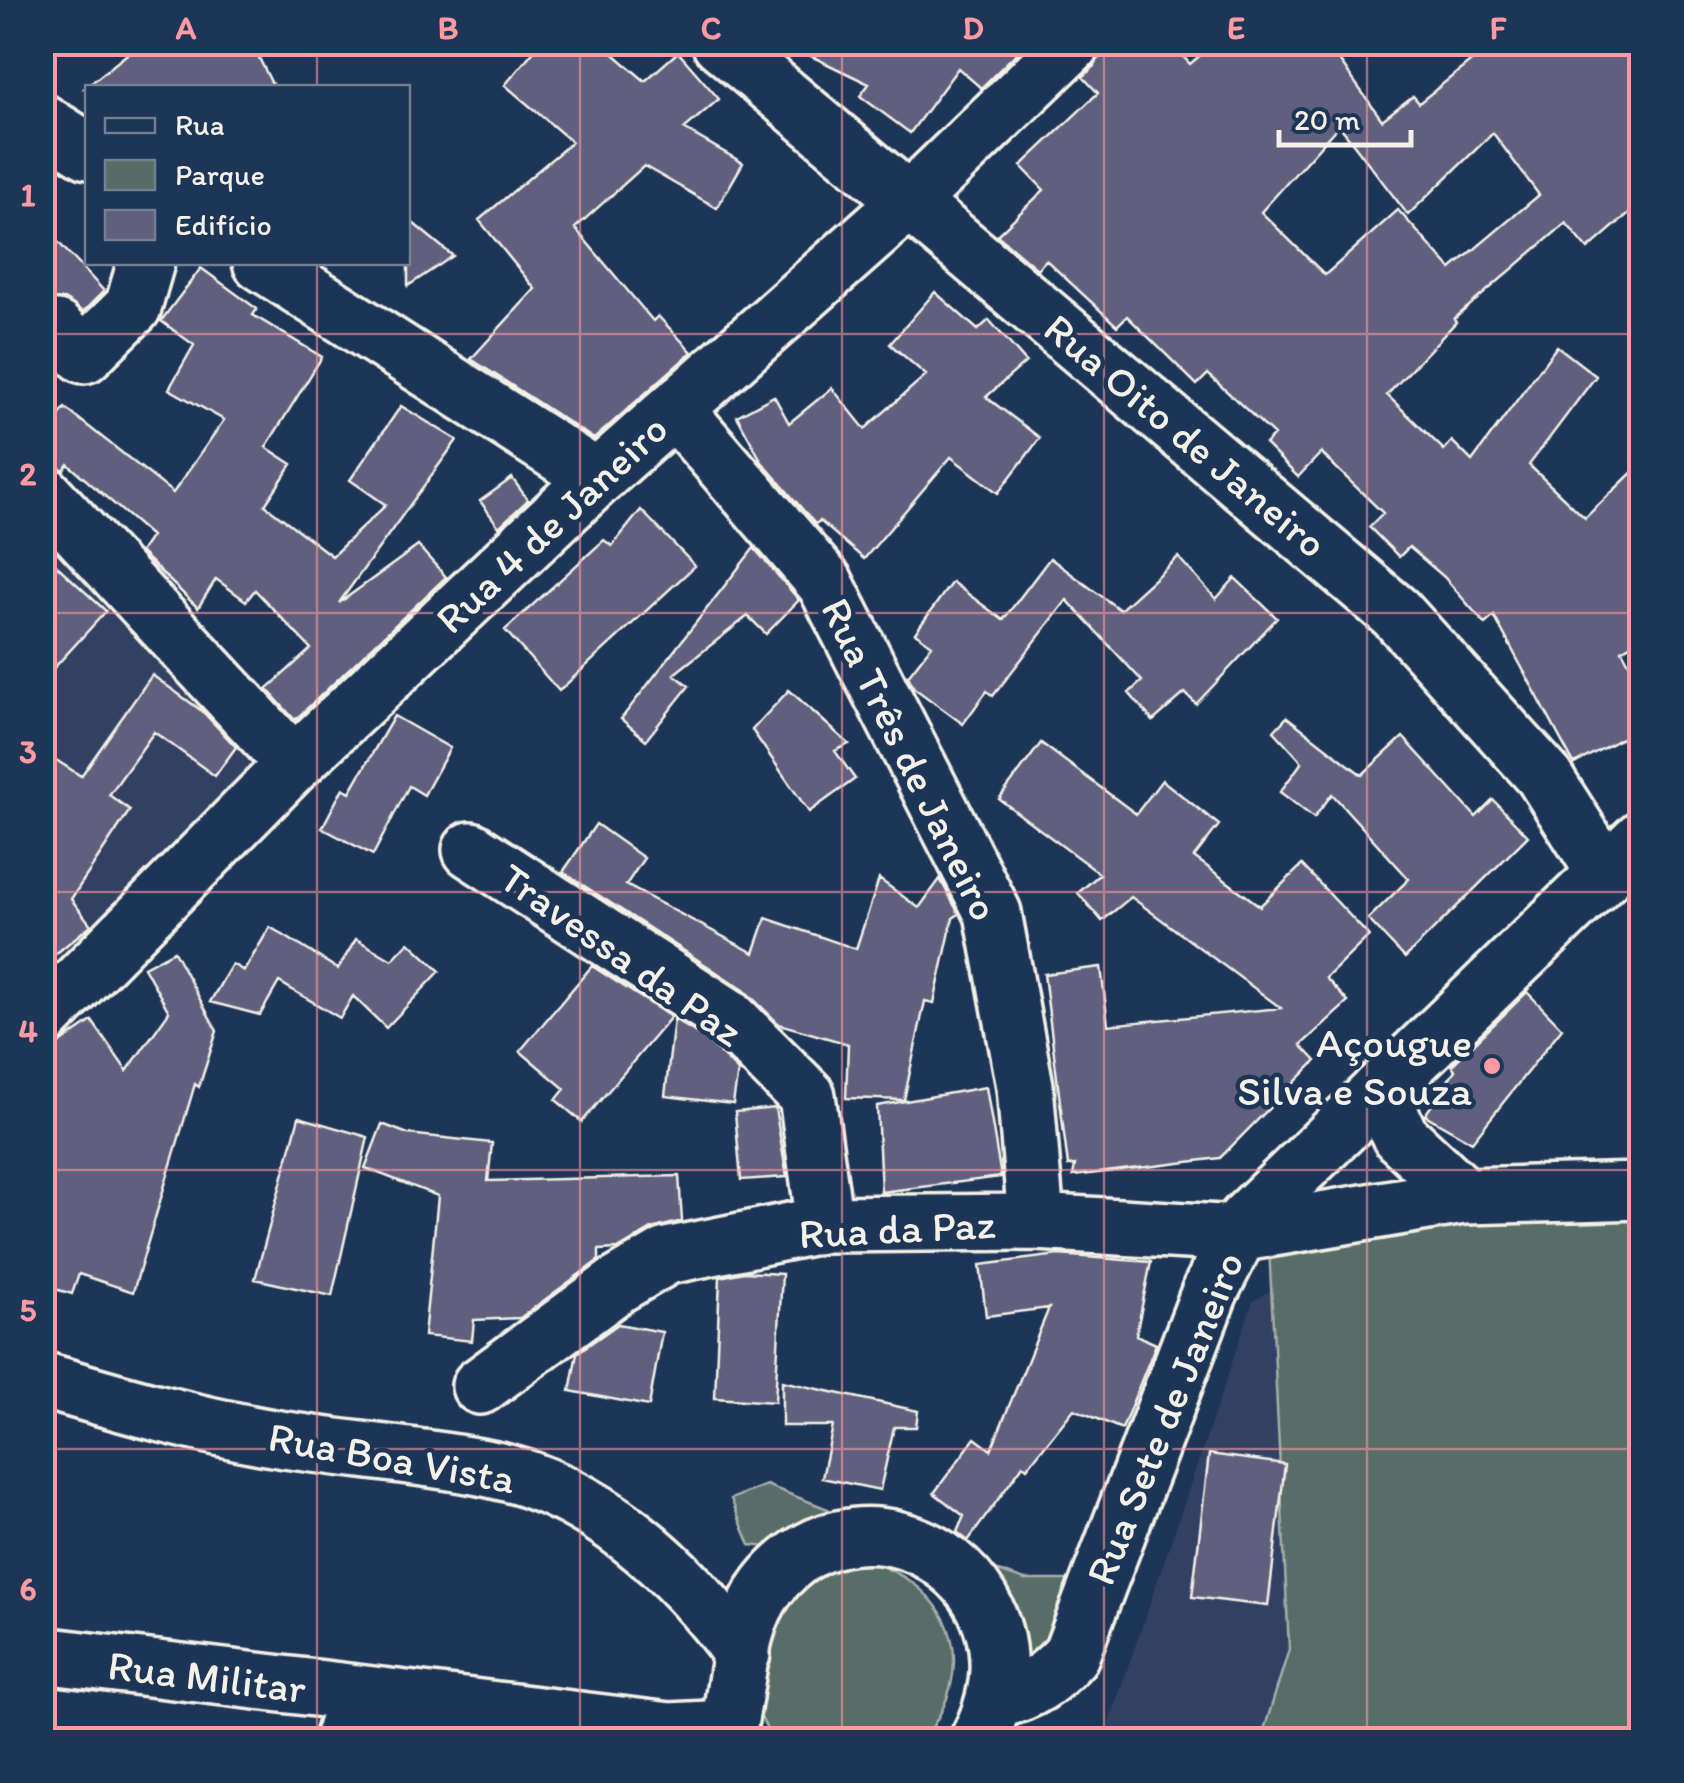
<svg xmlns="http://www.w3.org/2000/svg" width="1684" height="1783" viewBox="0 0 1684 1783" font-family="Itim,sans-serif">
	<rect width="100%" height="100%" fill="#1d3557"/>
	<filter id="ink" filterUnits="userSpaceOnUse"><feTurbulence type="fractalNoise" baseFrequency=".01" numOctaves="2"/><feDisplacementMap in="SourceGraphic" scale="20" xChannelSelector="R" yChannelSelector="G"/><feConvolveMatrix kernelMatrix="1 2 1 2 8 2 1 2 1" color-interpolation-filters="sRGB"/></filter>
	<g filter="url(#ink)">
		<path fill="#314163" d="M43,514L268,761L43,977Z
			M1271,1290L1289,1649L1261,1740H1103L1253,1301Z
			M42,1714H43L147,1740H43Z"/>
		<path fill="#586c67" stroke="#a6aea8" stroke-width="2.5" d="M1641,1209V1740H1261L1289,1649L1269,1246L1291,1235Z
			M766,1485L828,1509L823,1523L767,1547L750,1545L731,1499Z
			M859,1559C953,1583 983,1663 923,1740H779L767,1729L751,1698L793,1575Z
			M983,1566L1025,1580H1074L1041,1664L1026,1659L1015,1617Z"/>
		<path fill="#615e7e" stroke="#f4f1e8" stroke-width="2.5" fill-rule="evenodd" d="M142,42H251L274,88H85Z
			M541,42H600L645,81L678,52L719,99L684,129L743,163L717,208L644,166L575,228L653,321L658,316L692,352L594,439L471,359L535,289L479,220L572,142L505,85Z
			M782,42H1028L981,88L958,68L910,133L860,96L869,84Z
			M1104,42H1170L1190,64L1216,42H1326L1382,120L1413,96L1419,103L1495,42H1621L1642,71V202L1588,249L1566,223L1454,319L1456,322L1387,395L1444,450L1452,441L1472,461L1557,346L1596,376L1529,465L1585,518L1641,464L1642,637L1622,650L1642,687V727L1574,764L1494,616L1485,624L1444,577L1409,547L1399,557L1369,527L1383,513L1321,453L1298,477L1265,444L1274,435L1208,374L1197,385L1127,316L1117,326L1046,260L1037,269L997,235L1044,190L1021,166L1098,93L1083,77L1096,64ZM1339,125L1408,215L1493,133L1539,195L1451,269L1398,210L1325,275L1261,212Z
			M408,219L453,256L408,286Z
			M42,225L104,291L83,312L64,299L42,302Z
			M201,268L257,309L253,315L322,357L266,447L292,464L265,505L332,556L386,505L350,480L401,406L457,440L339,603L418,546L446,577L295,720L267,689L311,649L255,590L246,601L216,579L198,608L140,552L151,536L68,464L64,470L42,462V439L65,408L173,493L224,420L169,389L194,345L161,321Z
			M935,292L978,330L989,320L1026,362L986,397L1040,438L998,493L951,457L864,559L820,521L815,524L762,462L737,416L774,396L789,423L832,388L865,429L926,375L890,344Z
			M512,478L528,500L499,527L480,501Z
			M641,510L695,566L559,691L505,630L604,540L612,546Z
			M754,548L799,600L766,634L748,616L674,674L689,686L646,740L621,719Z
			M42,552L106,611L42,681Z
			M1178,557L1216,599L1235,578L1277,618L1196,704L1185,693L1153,721L1129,693L1142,681L1067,600L993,696L987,691L963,724L914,688L908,676L932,645L915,633L952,582L1003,620L1050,558L1120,610Z
			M152,675L202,711L236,747L215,776L154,732L109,795L130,810L71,899L91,925L42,965V751L81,776Z
			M789,690L849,744L835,751L855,779L809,812L752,730Z
			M394,716L450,748L424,795L409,786L373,855L322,828L343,788L350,792Z
			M1287,717L1362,775L1403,737L1476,817L1493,800L1528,836L1405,958L1368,919L1409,879L1332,794L1314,818L1280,792L1302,762L1274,731Z
			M1041,743L1136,814L1162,780L1219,825L1194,857L1260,906L1302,865L1369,936L1326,978L1348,1002L1301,1045L1316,1061L1220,1158L1073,1176L1075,1165L1068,1166L1044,974L1101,967L1108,1025L1281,1008L1131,897L1102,921L1078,893L1100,874L999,799Z
			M596,824L644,858L626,885L754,953L766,918L856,949L879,879L919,908L940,879L959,914L953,918L934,1003L925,1001L904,1100L846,1098L848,1044L779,1024L744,990L563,872Z
			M270,927L338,969L356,939L392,960L409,942L440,971L386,1028L353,996L340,1018L279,982L260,1015L210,1002L232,964L244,971Z
			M174,951L217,1031L199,1087L195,1084L133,1292L79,1274L72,1294L42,1285V1063L56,1046L92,1021L127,1071L169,1012L144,967Z
			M592,966L671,1017L582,1122L556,1100L565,1089L520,1051Z
			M1527,992L1562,1028L1472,1142L1425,1115L1455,1070L1452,1065Z
			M674,1019L707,1040L738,1071L733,1104L665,1096Z
			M986,1087L1001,1177L881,1192L877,1106Z
			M775,1108L787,1177L741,1180L735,1112Z
			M299,1117L368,1137L332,1296L255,1279Z
			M382,1124L408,1134L492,1143L488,1181L679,1176L682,1221L652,1229L618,1249L599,1250V1260L520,1318L474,1320L472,1341L424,1336L438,1196L365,1168Z
			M1058,1255L1151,1262L1136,1335L1156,1344L1122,1429L1074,1409L1027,1468L1023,1465L968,1541L957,1532L964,1516L934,1493L975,1438L991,1450L1049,1308L986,1316L980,1265Z
			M744,1272L782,1274L775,1402L715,1398L720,1277Z
			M618,1324L662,1332L649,1406L570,1391L577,1353Z
			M782,1381L918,1411L916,1427H894L880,1490L822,1478L833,1426H782Z
			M1209,1454L1285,1464L1268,1606L1192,1597Z"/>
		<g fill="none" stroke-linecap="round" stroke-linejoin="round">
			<g stroke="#f4f1e8" stroke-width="62">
				<path id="minor" d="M42,122L88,151
					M261,262L597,478
					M42,339L56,329L84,355L133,307L146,262
					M675,409L825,583L993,913L1025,1086L1036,1222
					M42,492L294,764
					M471,850L727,1016L807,1096L825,1224
					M42,1019L294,764L597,478L909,201L1074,42
					M1380,1090L1400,1136L1464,1196
					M42,1380C119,1403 200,1426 279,1439C349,1450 420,1455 490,1469C596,1490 681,1570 742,1654
					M480,1386L616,1286L667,1256L825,1224L1036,1222L1238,1234L1464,1196L1642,1191
					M42,1655L670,1731L729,1728
					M342,1740L356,1695"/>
			</g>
			<g stroke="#f4f1e8" stroke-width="62">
				<path id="major" d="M720,42L1396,613L1543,775L1605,873
					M997,1700C1030,1693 1049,1679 1071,1655L1210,1291L1246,1220L1642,838
					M725,1740C740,1690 734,1630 768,1586C861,1465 1062,1580 978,1740"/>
			</g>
			<use href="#minor" stroke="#1d3557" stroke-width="55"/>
			<use href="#major" stroke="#1d3557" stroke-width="55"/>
		</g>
	</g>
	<path fill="none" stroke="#ff9aa2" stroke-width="2.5" stroke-opacity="0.55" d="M317,42V88M580,42V1740M842,42V1740M1104,42V1740M1367,42V1740M317,262V1740M42,334H1642M42,613H1642M42,892H1642M42,1170H1642M42,1449H1642"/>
	<circle fill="#ff9aa2" stroke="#1d3557" stroke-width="4" cx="1492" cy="1066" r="10"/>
	<g text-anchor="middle" stroke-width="9" stroke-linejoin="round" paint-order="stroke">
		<g font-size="42" fill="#f4f1e8" stroke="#1d3557">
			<text transform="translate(1186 435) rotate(40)" y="15">Rua Oito de Janeiro</text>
			<text transform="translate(551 523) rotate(-43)" y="15">Rua 4 de Janeiro</text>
			<text transform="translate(911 759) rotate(64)" y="15">Rua Três de Janeiro</text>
			<text transform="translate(622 954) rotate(35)" y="15">Travessa da Paz</text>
			<text transform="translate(897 1228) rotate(-3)" y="15">Rua da Paz</text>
			<text transform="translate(1164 1418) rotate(-68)" y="15">Rua Sete de Janeiro</text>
			<text transform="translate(392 1457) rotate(10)" y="15">Rua Boa Vista</text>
			<text transform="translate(207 1676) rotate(7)" y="15">Rua Militar</text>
		</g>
		<g font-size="42" fill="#f4f1e8" stroke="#1d3557" text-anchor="end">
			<text x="1472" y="1057">Açougue<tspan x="1472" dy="48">Silva e Souza</tspan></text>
		</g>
	</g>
	<rect width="1684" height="1783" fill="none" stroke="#1d3557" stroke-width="110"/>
	<rect x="85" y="85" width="325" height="180" fill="#1d3557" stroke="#738091" stroke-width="2.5"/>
	<rect x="105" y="118" width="50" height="15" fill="#1d3557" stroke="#738091" stroke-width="2.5"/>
	<text x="175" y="135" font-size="30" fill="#f4f1e8">Rua</text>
	<rect x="105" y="160" width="50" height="30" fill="#586c67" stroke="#738091" stroke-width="2.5"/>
	<text x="175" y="185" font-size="30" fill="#f4f1e8">Parque</text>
	<rect x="105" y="210" width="50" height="30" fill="#615e7e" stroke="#738091" stroke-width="2.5"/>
	<text x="175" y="235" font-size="30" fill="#f4f1e8">Edifício</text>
	<path d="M1279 130v15h132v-15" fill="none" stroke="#f4f1e8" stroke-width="5"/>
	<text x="1294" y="130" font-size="30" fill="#f4f1e8" stroke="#1d3557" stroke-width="8" paint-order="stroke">20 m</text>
	<rect x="55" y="55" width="1574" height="1673" fill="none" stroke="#ff9aa2" stroke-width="4"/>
	<g font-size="32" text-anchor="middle" font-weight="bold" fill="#ff9aa2">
		<text x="186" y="39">A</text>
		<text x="448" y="39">B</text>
		<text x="711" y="39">C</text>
		<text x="973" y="39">D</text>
		<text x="1236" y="39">E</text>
		<text x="1498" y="39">F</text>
		<text x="28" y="206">1</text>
		<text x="28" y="485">2</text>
		<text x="28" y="763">3</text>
		<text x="28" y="1042">4</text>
		<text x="28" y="1321">5</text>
		<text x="28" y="1600">6</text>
	</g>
</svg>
